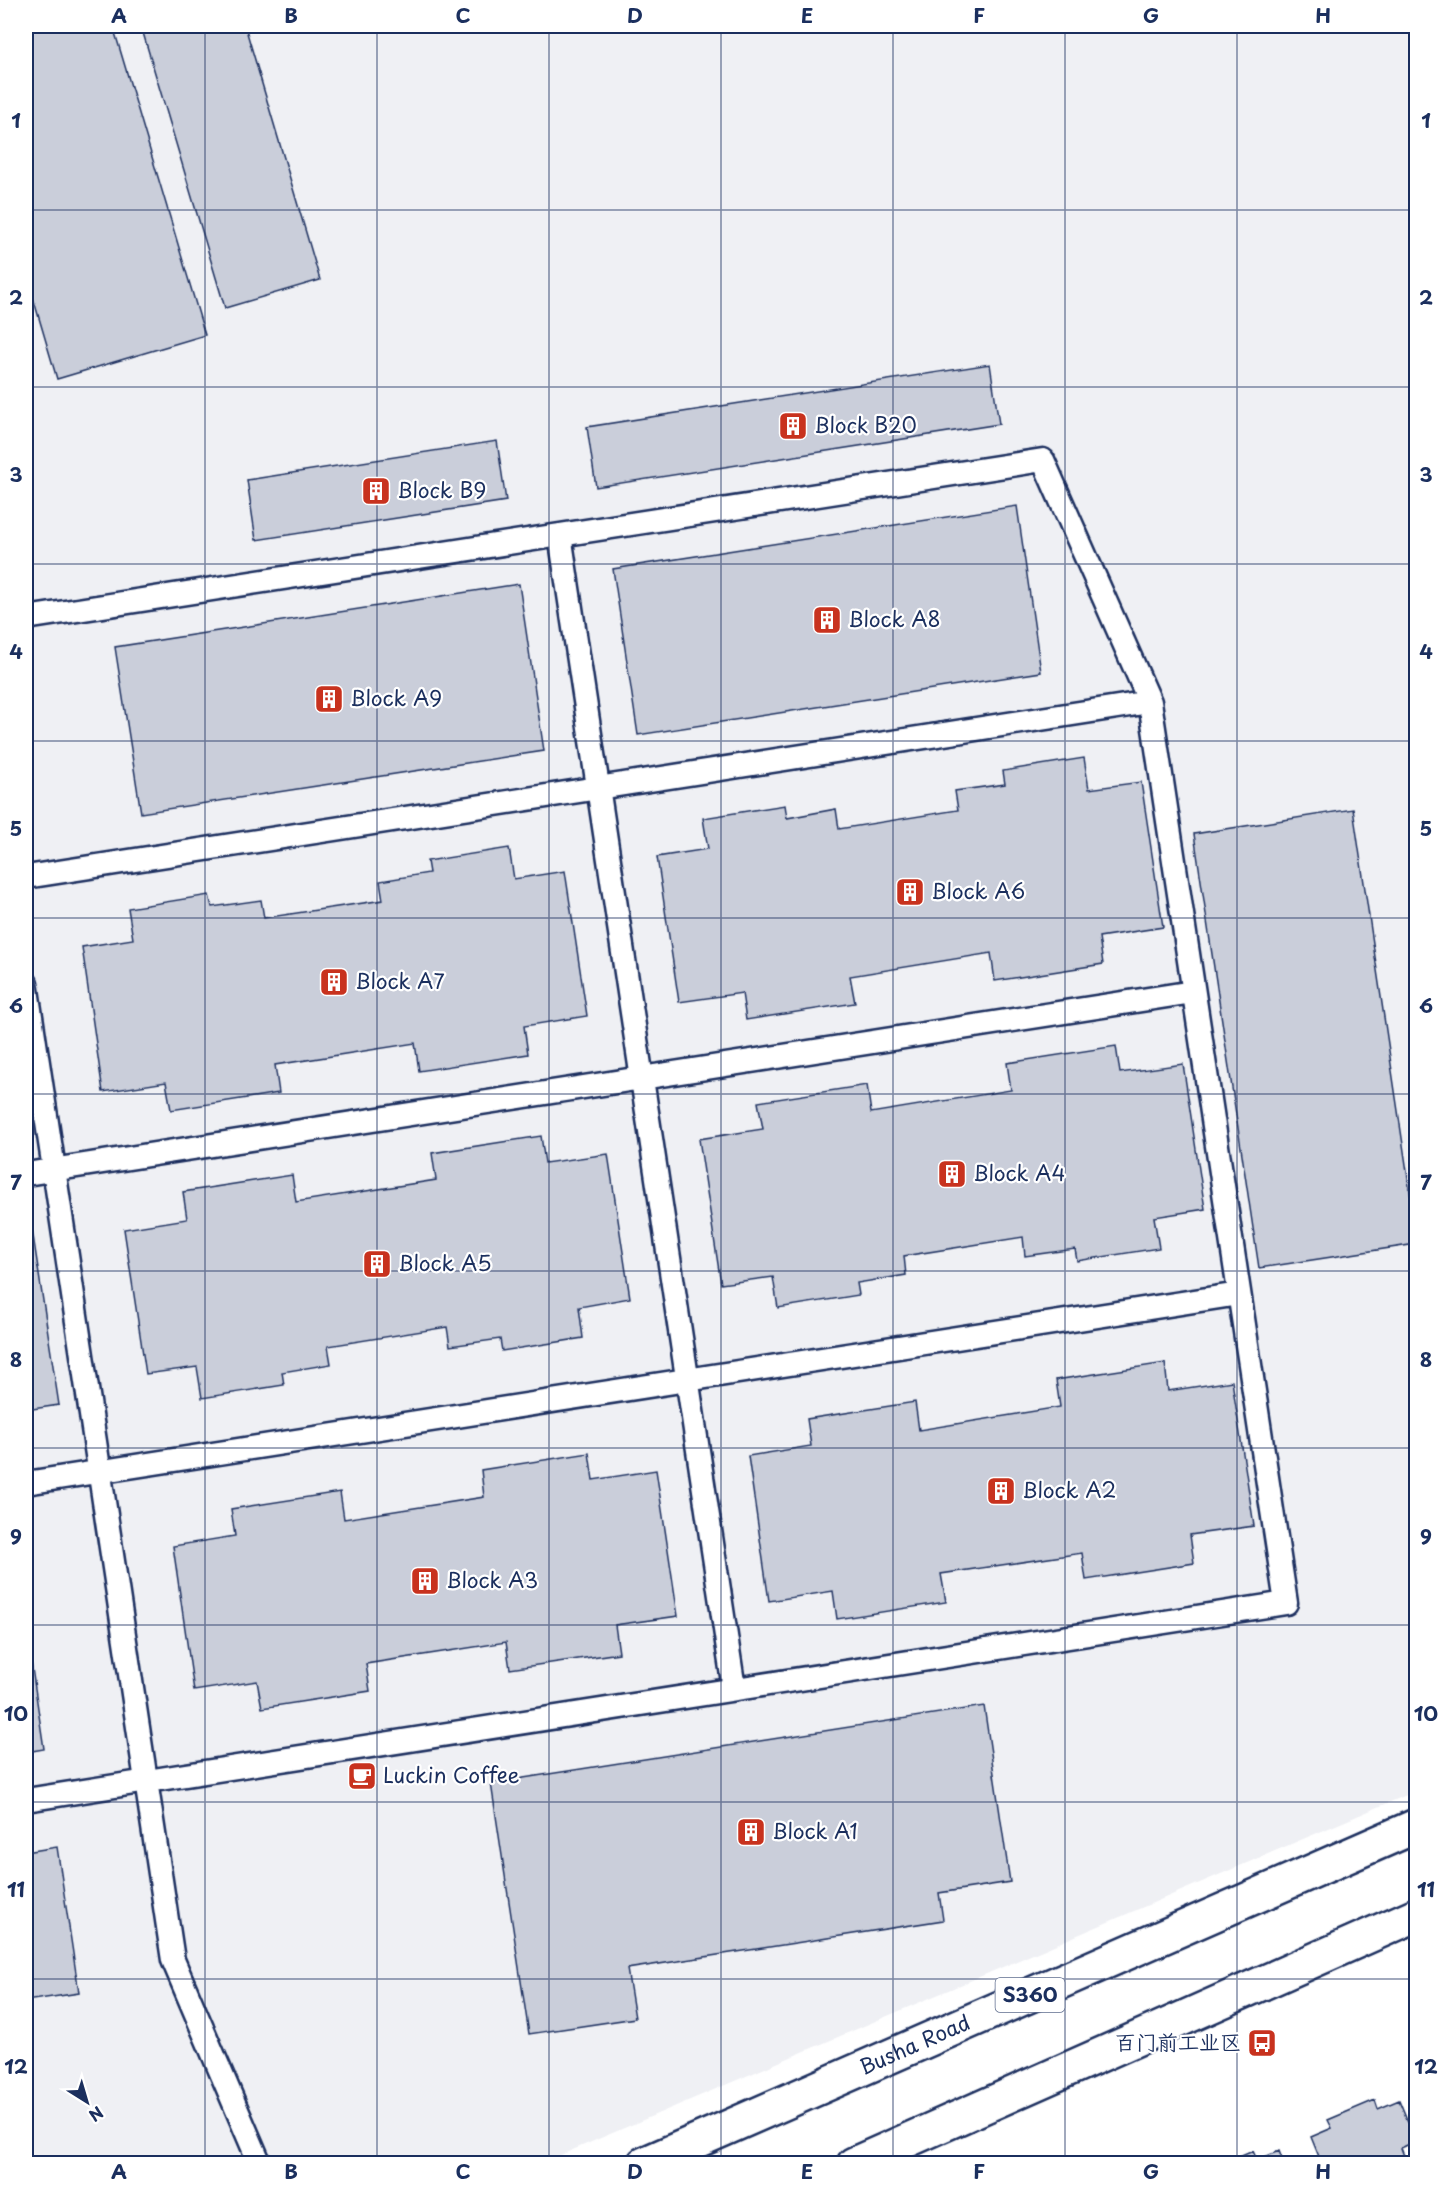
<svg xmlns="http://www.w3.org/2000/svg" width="1442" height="2189" viewBox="0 0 1442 2189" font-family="'Playpen Sans','LXGW WenKai TC',sans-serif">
	<rect width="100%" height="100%" fill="#fff"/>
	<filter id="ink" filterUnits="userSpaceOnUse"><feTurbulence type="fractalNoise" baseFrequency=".0167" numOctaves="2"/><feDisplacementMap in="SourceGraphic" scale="12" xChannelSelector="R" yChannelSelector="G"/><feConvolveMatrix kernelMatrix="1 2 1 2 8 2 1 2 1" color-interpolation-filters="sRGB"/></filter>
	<g filter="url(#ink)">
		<path fill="#eff0f4" d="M26,26H1416V1791L542,2163L26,2164Z"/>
		<path fill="#caceda" stroke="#1b2f5e" stroke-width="1.5" d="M26,26H113L205,335L57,379L26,274Z
			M141,26H245L320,280L225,308Z
			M990,364L999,424L596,487L587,427Z
			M497,441L506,501L256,540L247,480Z
			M1017,506L1041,672L638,735L613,569Z
			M519,584L544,751L141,813L115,647Z
			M1084,758L1089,789L1141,782L1163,927L1099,937L1103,964L995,981L991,953L850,976L855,1003L746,1020L742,993L679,1002L657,857L708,849L703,818L785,805L787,818L836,809L839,829L958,810L955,791L1005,784L1003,771Z
			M1353,809L1416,1232V1244L1259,1268L1194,834Z
			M509,848L514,879L565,871L587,1016L524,1026L528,1054L419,1071L415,1043L275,1065L279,1093L171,1110L166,1082L103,1092L82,947L133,939L128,908L209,895L212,907L261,900L264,918L383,900L380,881L429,873L427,861Z
			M1116,1046L1120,1073L1183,1064L1205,1209L1154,1217L1159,1248L1077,1261L1075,1249L1025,1256L1023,1237L904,1256L906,1275L857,1283L859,1295L778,1308L773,1277L721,1284L699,1139L763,1129L758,1102L867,1085L871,1113L1011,1090L1007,1063Z
			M541,1136L545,1163L608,1154L630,1298L579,1307L583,1338L502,1351L500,1339L450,1346L447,1327L328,1346L331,1364L282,1372L284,1385L202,1398L197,1367L146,1374L124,1229L187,1219L183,1192L292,1175L296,1202L436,1180L432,1153Z
			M26,1216H30L59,1405L26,1410Z
			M1165,1363L1168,1391L1232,1381L1254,1526L1190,1535L1194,1563L1086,1580L1082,1553L941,1574L946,1602L837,1619L833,1591L769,1601L748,1456L811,1446L807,1419L915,1402L919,1430L1060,1407L1056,1380Z
			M589,1453L593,1480L656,1470L678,1616L615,1625L619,1653L510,1669L506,1642L366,1664L370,1691L262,1708L257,1681L194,1691L173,1546L235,1536L231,1509L340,1492L344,1519L484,1497L481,1470Z
			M26,1628L44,1749L26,1752Z
			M984,1706L1010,1882L939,1893L943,1920L627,1969L635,2018L529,2034L491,1783Z
			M57,1847L79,1993L26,2001V1852Z
			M1375,2100L1378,2109L1399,2100L1416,2141L1401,2148L1407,2164H1322L1311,2137L1332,2128L1328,2120Z
			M1253,2151L1257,2160L1279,2151L1284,2164H1223Z"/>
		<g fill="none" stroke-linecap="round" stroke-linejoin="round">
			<g stroke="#1b2f5e" stroke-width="27">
				<path id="service" d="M560,535L734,1689
					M26,618L1043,460L1150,702L1286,1603L26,1800
					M26,877L1150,702
					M26,983L173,1960L260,2164
					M26,1174L1193,992
					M26,1483L1239,1294"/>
			</g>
			<g stroke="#1b2f5e" stroke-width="38">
				<g id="primary">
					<path id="s1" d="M644,2164L1416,1826"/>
					<path d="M854,2164L1416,1915"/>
				</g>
			</g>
			<use href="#service" stroke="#fff" stroke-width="22"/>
			<use href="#primary" stroke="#fff" stroke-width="33"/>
		</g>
	</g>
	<path fill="none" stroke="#1b2f5e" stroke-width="1.5" stroke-opacity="0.55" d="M205,26V2164M377,26V2164M549,26V2164M721,26V2164M893,26V2164M1065,26V2164M1237,26V2164M26,210H1416M26,387H1416M26,564H1416M26,741H1416M26,918H1416M26,1094H1416M26,1271H1416M26,1448H1416M26,1625H1416M26,1802H1416M26,1979H1416"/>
	<defs>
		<g id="building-square" transform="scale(1.5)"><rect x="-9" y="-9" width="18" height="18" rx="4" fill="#c8321e" stroke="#fff"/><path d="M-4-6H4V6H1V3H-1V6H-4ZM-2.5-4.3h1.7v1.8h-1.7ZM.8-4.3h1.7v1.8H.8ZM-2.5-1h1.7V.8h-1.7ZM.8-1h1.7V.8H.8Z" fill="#fff"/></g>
		<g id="cafe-square" transform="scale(1.5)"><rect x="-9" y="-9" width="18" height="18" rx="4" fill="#c8321e" stroke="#fff"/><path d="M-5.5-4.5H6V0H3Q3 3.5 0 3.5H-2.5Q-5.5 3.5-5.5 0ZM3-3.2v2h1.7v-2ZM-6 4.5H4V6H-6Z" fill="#fff"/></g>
		<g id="bus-square" transform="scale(1.5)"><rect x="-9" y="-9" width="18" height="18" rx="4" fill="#c8321e" stroke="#fff"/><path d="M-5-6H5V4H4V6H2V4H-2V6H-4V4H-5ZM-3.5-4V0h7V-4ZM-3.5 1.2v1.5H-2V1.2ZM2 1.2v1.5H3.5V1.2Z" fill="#fff"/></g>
	</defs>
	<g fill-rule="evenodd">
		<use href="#building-square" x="793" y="426"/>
		<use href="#building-square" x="376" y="491"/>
		<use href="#building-square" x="827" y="620"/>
		<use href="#building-square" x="329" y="699"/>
		<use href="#building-square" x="910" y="892"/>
		<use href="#building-square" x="334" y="982"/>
		<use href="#building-square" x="952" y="1174"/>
		<use href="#building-square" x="377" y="1264"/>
		<use href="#building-square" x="1001" y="1491"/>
		<use href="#building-square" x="425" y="1581"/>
		<use href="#cafe-square" x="362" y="1776"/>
		<use href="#building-square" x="751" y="1832"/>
		<use href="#bus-square" x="1262" y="2043"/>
	</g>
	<g text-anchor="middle" stroke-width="4.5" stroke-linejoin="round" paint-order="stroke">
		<rect fill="#fff" stroke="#5f6d8e" stroke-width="1.5" x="995.5" y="1978" width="69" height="34" rx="4.5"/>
		<g font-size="20" font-weight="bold" fill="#1b2f5e">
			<text x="1030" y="2002">S360</text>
		</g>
		<g font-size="21" fill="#1b2f5e" stroke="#fff" text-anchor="start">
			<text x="814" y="433">Block B20</text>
			<text x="397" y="498">Block B9</text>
			<text x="848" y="627">Block A8</text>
			<text x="350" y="706">Block A9</text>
			<text x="931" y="899">Block A6</text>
			<text x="355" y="989">Block A7</text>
			<text x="973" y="1181">Block A4</text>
			<text x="398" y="1271">Block A5</text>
			<text x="1022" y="1498">Block A2</text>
			<text x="446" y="1588">Block A3</text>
			<text x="383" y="1783">Luckin Coffee</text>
			<text x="772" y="1839">Block A1</text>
			<text x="1241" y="2050" text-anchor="end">百门前工业区</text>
		</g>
		<g font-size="21" fill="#1b2f5e" stroke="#fff">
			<text dy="7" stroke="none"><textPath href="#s1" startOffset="296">Busha Road</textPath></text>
		</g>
	</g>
	<rect width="1442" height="2189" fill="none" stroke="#fff" stroke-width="66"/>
	<g transform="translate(87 2102) rotate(143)" stroke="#ffffff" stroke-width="4.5" paint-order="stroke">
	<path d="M0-4.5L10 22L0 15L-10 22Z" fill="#1b2f5e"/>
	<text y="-9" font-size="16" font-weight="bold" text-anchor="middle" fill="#1b2f5e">N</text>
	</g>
	<rect x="33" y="33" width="1376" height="2123" fill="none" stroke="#1b2f5e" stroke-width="2"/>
	<g font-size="20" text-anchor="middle" font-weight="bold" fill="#1b2f5e">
		<text x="119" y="23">A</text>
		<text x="291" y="23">B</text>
		<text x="463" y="23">C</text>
		<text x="635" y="23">D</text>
		<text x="807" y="23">E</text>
		<text x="979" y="23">F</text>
		<text x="1151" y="23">G</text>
		<text x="1323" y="23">H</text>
		<text x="16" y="128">1</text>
		<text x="1426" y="128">1</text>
		<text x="16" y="305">2</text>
		<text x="1426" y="305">2</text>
		<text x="16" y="482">3</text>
		<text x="1426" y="482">3</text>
		<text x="16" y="659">4</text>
		<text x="1426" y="659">4</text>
		<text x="16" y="836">5</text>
		<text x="1426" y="836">5</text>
		<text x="16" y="1013">6</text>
		<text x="1426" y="1013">6</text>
		<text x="16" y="1190">7</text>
		<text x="1426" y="1190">7</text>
		<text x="16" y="1367">8</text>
		<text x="1426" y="1367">8</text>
		<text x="16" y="1544">9</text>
		<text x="1426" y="1544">9</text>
		<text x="16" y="1721">10</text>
		<text x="1426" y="1721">10</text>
		<text x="16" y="1897">11</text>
		<text x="1426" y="1897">11</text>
		<text x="16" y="2074">12</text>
		<text x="1426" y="2074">12</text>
		<text x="119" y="2179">A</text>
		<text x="291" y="2179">B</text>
		<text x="463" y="2179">C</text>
		<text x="635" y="2179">D</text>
		<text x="807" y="2179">E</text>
		<text x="979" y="2179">F</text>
		<text x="1151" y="2179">G</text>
		<text x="1323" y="2179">H</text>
	</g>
</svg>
